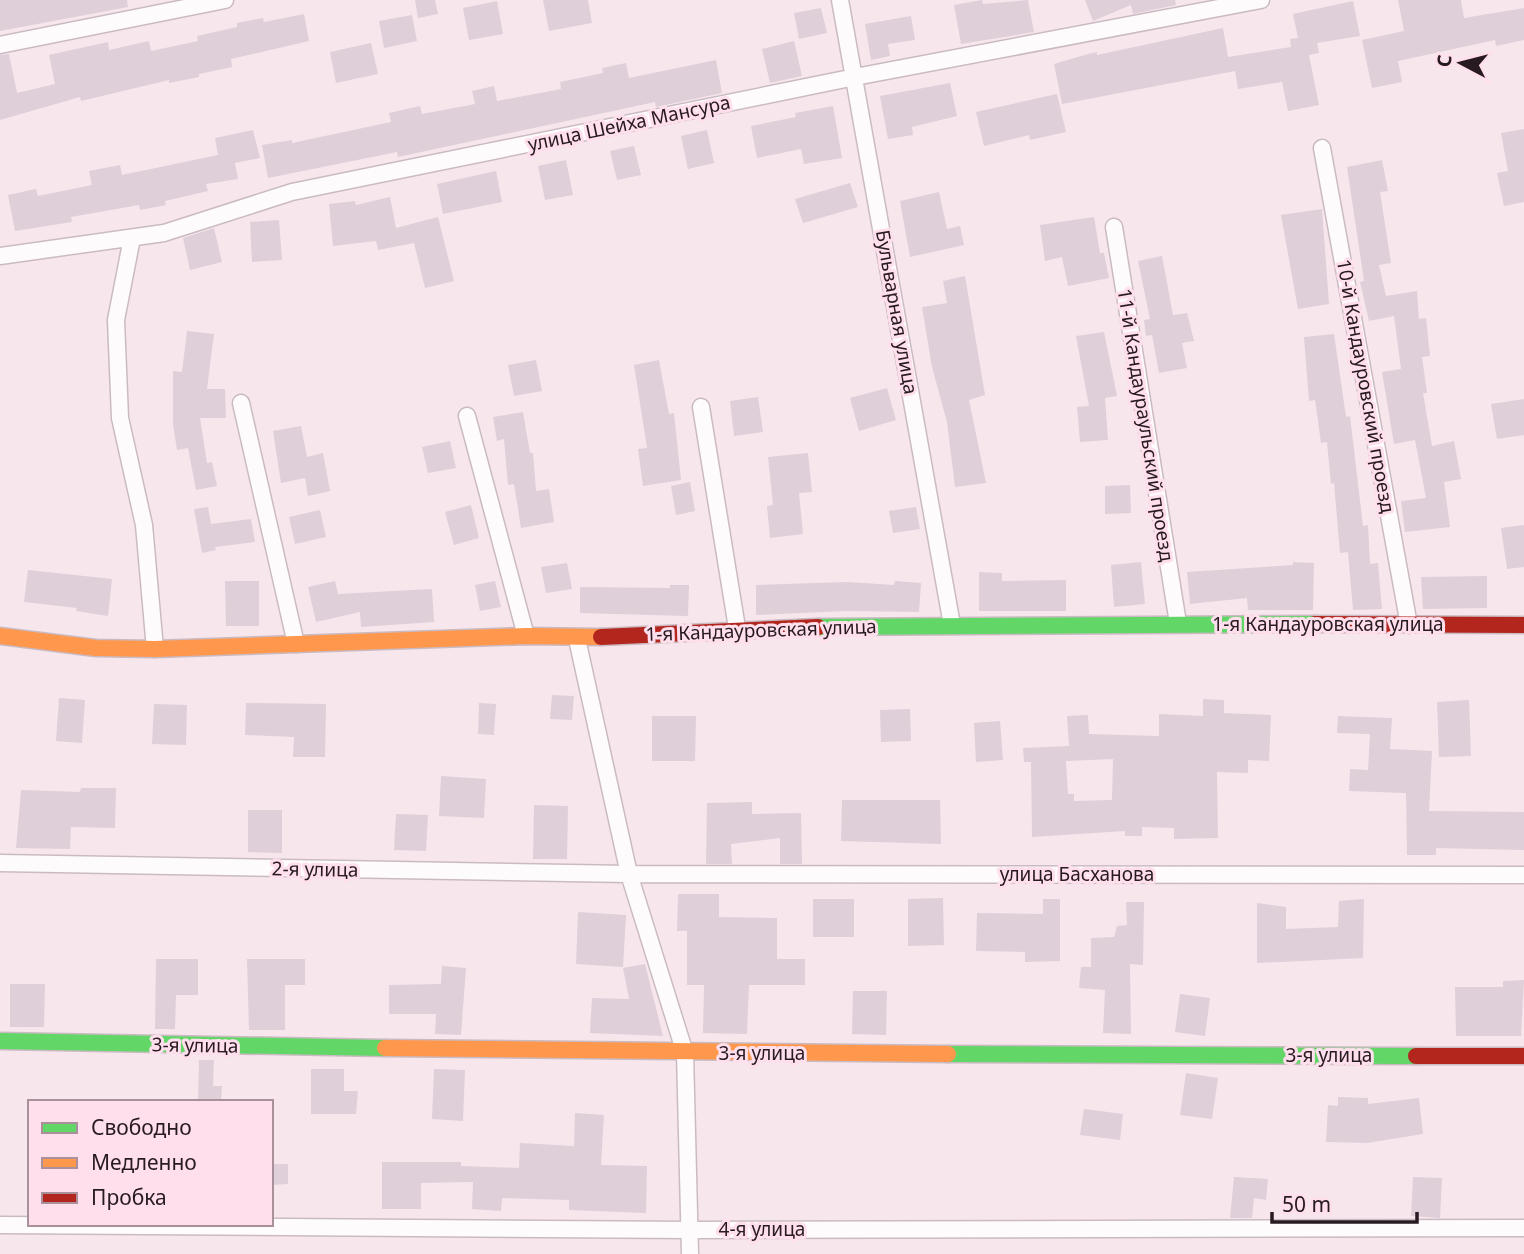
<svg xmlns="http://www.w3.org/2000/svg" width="1524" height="1254" viewBox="0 0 1524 1254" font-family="'Noto Sans',sans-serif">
	<rect width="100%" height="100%" fill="#f8e6ed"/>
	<path fill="#decfd8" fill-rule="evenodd" d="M0,0H127L128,7L0,31Z
		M415,0H435L438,14L418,18Z
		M543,0H588L592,23L549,31Z
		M982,0L983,4L1028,0L1034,32L961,44L954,5Z
		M1085,0H1175L1176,5L1133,14L1131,5L1093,21Z
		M1398,0H1461L1464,18L1524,8V40L1496,46L1495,40L1398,61L1402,82L1372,88L1362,40L1404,31Z
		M497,1L503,34L469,40L463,8Z
		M1353,1L1360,36L1317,43L1319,53L1309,55L1319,105L1288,111L1282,82L1238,89L1235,71L1062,104L1054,64L1088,54L1097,52V55L1223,28L1228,57L1291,47L1290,39L1298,38L1293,14Z
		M821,8L827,33L799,39L794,13Z
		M304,14L309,41L231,59L232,67L199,74V77L169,83V80L81,101L80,97L0,120V55L9,54L17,93L55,84L49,55L108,42L109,50L149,41L151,51L198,41L197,36L237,27V23L263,18L264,22Z
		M412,15L417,41L384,48L379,21Z
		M911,16L915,40L888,44L890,56L871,60L865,24Z
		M794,41L802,76L770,83L762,49Z
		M371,43L378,74L336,83L330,52Z
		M716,60L722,93L656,107L655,102L398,157L397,152L268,178L262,145L292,140V143L391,122L389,113L420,106L422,114L475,104L472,91L494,86L497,101L561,89L560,82L603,73L602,68L626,63L629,78Z
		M950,83L957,116L912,127L913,135L888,139L880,96Z
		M1057,94L1066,132L1030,140L1029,135L984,146L976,112Z
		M833,106L842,158L804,164L801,149L757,158L751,126L796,117L795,113Z
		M1524,129V202L1504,206L1497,173L1508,171L1501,133Z
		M253,130L260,158L235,163L238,179L206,184L208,191L165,201L166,205L140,210L139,205L71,217L72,222L15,231L8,195L36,189L38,196L92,185L89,171L120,165L122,175L218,155L215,138Z
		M707,130L714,163L688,169L681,136Z
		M634,146L641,175L617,180L610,151Z
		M566,160L573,195L545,200L538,166Z
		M1382,160L1388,191L1380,192L1391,263L1379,265L1386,296L1417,291L1419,319L1426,318L1430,356L1422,357L1427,393H1423L1432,446L1454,441L1461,479L1444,482L1450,527L1405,532L1401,501L1426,498L1415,440L1394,444L1382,372L1401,369L1394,316L1369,321L1360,282L1364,281L1347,167Z
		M496,171L502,202L443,214L437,184Z
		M850,183L858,207L803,223L795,199Z
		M939,192L947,229L960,226L964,245L910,257L900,201Z
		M390,197L396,228L438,217L454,281L425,288L414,243L378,250L376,241L333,246L329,204L355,201L356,205Z
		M1322,209L1329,304L1298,309L1281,215Z
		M1094,217L1100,253H1104L1109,278L1068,286L1062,257L1045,261L1040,225Z
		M279,220L282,260L252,262L250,222Z
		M214,228L222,262L190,270L183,238Z
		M1162,256L1173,315L1187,313L1194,341L1182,343L1187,368L1159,373L1152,335L1146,336L1144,320L1150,319L1138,261Z
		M965,276L985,395L969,400L986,483L955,487L947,422L932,367L922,307L947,303L943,281Z
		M187,331L214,334L207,389H225L226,418H200L207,463L212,462L217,486L196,490L188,448L177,450L173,425V371L182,372Z
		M1104,332L1117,396L1105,398L1108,440L1080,442L1077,407L1089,406L1076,336Z
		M1334,334L1346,417L1350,416L1363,526L1368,525L1370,564L1378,563L1382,609L1353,610L1348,552L1340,553L1334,483L1331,484L1327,442L1321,443L1315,400L1309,401L1304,337Z
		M536,360L542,391L514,396L508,365Z
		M659,360L669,414L674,413L681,480L643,486L638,449L647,448L634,365Z
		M887,388L896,420L859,431L850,398Z
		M758,397L763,432L734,436L730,401Z
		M1524,399V435L1497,439L1491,404Z
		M523,412L530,453H533L536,491L549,489L554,522L521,528L514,484L508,485L504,439L497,441L493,417Z
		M301,426L307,457L323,453L330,491L308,496L305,478L281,483L273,431Z
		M450,441L456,468L428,473L422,447Z
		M808,453L812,492L799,493L803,534L770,538L767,506L773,505L768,457Z
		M690,482L695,511L676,515L671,486Z
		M1130,485L1131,513L1105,514V486Z
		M471,505L479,538L454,545L445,512Z
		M208,507L211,524L251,519L255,542L215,547L216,550L202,553L194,509Z
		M916,507L920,529L893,533L889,511Z
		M320,510L326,537L295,544L289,517Z
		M1524,525V567L1507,569L1501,528Z
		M1141,562L1145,604L1114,607L1111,565Z
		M1293,562L1314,563L1313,610H1248L1247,598L1190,604L1187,572L1293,565Z
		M567,563L572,589L546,593L541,567Z
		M28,570L112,579L108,616L76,611L77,608L24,602Z
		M979,572L1002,573V581L1066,580V611H979Z
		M1487,576V608L1423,609L1421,577Z
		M225,581H259V626H226Z
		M335,581L338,594L432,589L434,622L361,627L360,612L316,622L308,587Z
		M495,581L501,607L480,611L475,585Z
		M895,581L921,583L919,612L846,611L756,615V585L847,582L894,585Z
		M670,585H689L688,616L580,613V587L670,588Z
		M552,695L574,696L572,720L550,719Z
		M59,698L85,700L82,743L56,741Z
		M1203,699L1224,700V713L1271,715L1269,761L1248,760V773L1217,772L1218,838L1174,839V828L1142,827V836H1125V831L1032,837L1031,762H1024L1023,748L1069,746L1067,716L1088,715L1089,734L1159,736V714L1203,716ZM1113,759L1112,800L1074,801V794H1068L1066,761Z
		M1469,700L1471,756L1439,757L1437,702Z
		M246,703L326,704L325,757H293L294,737L245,735Z
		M479,703L496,704L494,735L478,734Z
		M154,704L187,705L186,745L152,744Z
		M910,709L911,741L881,742L880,710Z
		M652,716H696L695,761H652Z
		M1338,716L1392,718L1390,749L1432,751L1429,811L1524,812V850L1436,848V855H1407L1406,793L1349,791L1350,769L1368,770L1370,734L1337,733Z
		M1000,721L1003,760L976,762L974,723Z
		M441,776L486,779L484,818L439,816Z
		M81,788H116L115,828L71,827L70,849L16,848L21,790L80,792Z
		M842,800H940L941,844L841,841Z
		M752,802V814L801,813L802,864H780V838L731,844L732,864H706L707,803Z
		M534,805L568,806L567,859H533Z
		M248,810H282V853L248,852Z
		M396,814L428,815L426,851L394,850Z
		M678,894H719V917L777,918V959H805V985H749L747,1034L703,1033L704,985H687V931H677Z
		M943,898L944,945L908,946V899Z
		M813,899H854V937H813Z
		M1043,899H1060V961L1025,962V952L976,951L977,913L1043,914Z
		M1364,899L1363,958L1257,963V903L1286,907V929L1338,927L1339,901Z
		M1126,902H1144L1143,965L1130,964L1131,1034L1103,1033L1105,990L1079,988L1081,967H1091V938L1114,937L1117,926L1127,925Z
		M578,912L626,915L623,967L576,964Z
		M156,959H198V995H176L175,1029H155Z
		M247,959H305V985H285V1030H249Z
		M645,964L663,1036L590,1033L592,998L629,999L623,968Z
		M442,966L466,968L461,1035L435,1034L436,1014H389V985L441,984Z
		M1524,980L1521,1036H1456L1455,987H1503V981Z
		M10,984H45L44,1027H10Z
		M853,991H887L886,1035L852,1034Z
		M1180,994L1210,998L1205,1036L1175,1032Z
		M199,1060H214L213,1086H222L221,1102H198Z
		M311,1069H344V1091H358L356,1114H311Z
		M434,1069L465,1070L463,1121L432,1119Z
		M1186,1073L1218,1078L1212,1119L1180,1115Z
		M1338,1097L1368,1098V1104L1419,1098L1423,1134L1367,1143L1326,1142L1328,1105L1338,1106Z
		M1084,1109L1123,1114L1120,1140L1080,1135Z
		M575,1113L604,1115L601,1165L647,1166L646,1213L569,1210V1200L502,1198L501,1211L472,1209L473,1182L421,1183V1209H382V1162H461V1166L519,1168L520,1143L574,1146Z
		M271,1164H288V1184L271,1185Z
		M1234,1177L1268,1179L1266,1200L1254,1198L1252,1218H1230Z
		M1413,1177L1442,1178L1440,1218L1411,1216Z"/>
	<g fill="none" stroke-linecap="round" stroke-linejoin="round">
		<g stroke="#cabbc2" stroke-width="19">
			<path id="street" d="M840,0L952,625
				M0,45L225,0
				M1322,148L1409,625
				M1114,227L1178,623
				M132,238L116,320L120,418L144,525L155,649
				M0,256L164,233L292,192L855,77L1261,0
				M241,403L296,644
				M701,407L737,628
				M467,416L526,636
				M577,639L629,874L685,1053L690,1254
				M0,863L629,874L1524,875
				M0,1225L689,1230L1524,1228"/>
		</g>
		<g stroke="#cabbc2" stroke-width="19">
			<path id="fast" d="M818,627L1315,624
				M0,1041L385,1048
				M948,1054L1416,1056"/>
		</g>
		<g stroke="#cabbc2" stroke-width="19">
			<path id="slow" d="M0,636L96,648L155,649L526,636L601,637
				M385,1048L948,1054"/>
		</g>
		<g stroke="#cabbc2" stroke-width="19">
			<path id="jam" d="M1315,624L1524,625
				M601,637L818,627
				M1416,1056H1524"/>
		</g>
		<use href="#street" stroke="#fefbfc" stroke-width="16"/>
		<use href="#fast" stroke="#63d668" stroke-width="16"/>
		<use href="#slow" stroke="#ff974d" stroke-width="16"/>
		<use href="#jam" stroke="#b3261e" stroke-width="16"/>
	</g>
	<g text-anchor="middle" stroke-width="6" stroke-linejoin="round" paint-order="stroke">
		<g font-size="19" fill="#281a21" stroke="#ffdfec">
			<text transform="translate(629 123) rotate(-12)" y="7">улица Шейха Мансура</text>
			<text transform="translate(897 312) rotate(80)" y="7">Бульварная улица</text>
			<text transform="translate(1366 386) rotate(80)" y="7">10-й Кандауровский проезд</text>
			<text transform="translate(1146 425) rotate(81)" y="7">11-й Кандаураульский проезд</text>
			<text x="1328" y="631">1-я Кандауровская улица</text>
			<text transform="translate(761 630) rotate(-2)" y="7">1-я Кандауровская улица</text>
			<text transform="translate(315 869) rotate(1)" y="7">2-я улица</text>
			<text x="1077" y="881">улица Басханова</text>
			<text transform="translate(195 1045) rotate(1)" y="7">3-я улица</text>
			<text x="762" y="1060">3-я улица</text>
			<text x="1329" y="1062">3-я улица</text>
			<text x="762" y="1236">4-я улица</text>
		</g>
	</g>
	<rect x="28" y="1100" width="245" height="126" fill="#ffdfec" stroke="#a9909b" stroke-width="2"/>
	<rect x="42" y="1123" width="35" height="10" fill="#63d668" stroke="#a9909b" stroke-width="2"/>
	<text x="91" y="1135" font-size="21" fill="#281a21">Свободно</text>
	<rect x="42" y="1158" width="35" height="10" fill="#ff974d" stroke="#a9909b" stroke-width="2"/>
	<text x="91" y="1170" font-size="21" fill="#281a21">Медленно</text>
	<rect x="42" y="1193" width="35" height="10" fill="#b3261e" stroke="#a9909b" stroke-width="2"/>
	<text x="91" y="1205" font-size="21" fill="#281a21">Пробка</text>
	<g transform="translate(1461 63) rotate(277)" stroke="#ffdfec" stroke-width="5" paint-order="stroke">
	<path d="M0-5L12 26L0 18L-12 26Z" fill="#281a21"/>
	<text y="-10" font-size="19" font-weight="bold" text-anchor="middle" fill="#281a21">С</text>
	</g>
	<path d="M1272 1212v10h145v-10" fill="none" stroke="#281a21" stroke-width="3.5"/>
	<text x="1282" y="1212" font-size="21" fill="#281a21" stroke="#ffdfec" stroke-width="5" paint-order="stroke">50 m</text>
</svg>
